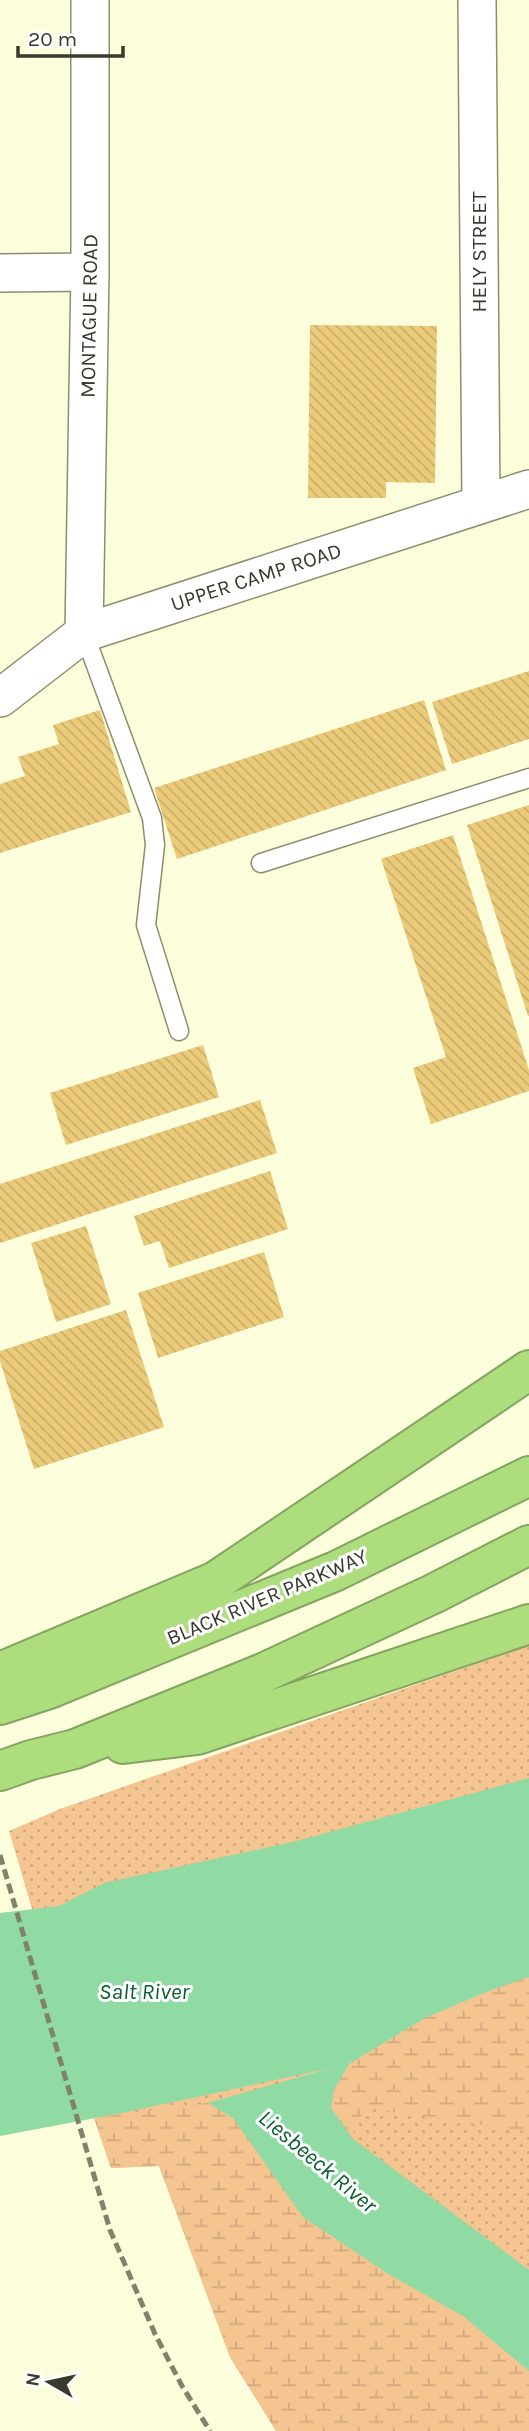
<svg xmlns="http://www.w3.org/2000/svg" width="529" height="2431" viewBox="0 0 529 2431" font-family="Karla,sans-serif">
	<defs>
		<pattern id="grass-dots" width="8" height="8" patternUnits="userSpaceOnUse" patternTransform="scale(1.75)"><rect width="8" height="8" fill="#f4c491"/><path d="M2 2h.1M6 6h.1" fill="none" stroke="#d2a97d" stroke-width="1.8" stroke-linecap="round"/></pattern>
		<pattern id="wetland-marsh" width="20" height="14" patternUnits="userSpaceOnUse" patternTransform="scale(1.75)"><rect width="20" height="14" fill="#f4c491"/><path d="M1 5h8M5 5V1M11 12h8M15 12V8" fill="none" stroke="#d2a97d"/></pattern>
		<pattern id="building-back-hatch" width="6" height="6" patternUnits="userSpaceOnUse" patternTransform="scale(1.75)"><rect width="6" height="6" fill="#ebcb79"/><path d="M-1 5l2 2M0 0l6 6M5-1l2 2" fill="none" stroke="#caaf69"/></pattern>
	</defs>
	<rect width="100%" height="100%" fill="#fbfddb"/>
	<path fill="url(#grass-dots)" d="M529,1645V2431H276L230,2357L159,2166L111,2168L94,2118L9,1831L60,1809Z"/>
	<path fill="url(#wetland-marsh)" d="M529,1977V2136L525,2131L374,2109L355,2119L353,2139L330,2108L334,2090L349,2064L425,2018L491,1990Z
		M208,2103L233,2118L303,2217L390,2275L463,2316L529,2371V2431H276L230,2357L159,2166L111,2168L94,2118Z"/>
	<path fill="#90daa3" d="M529,1778V1977L491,1990L425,2018L349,2064L334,2090L331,2108L353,2139L529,2270V2371L463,2316L390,2275L303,2217L233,2118L208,2103L331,2068L122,2113L0,2136V1913L59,1906L104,1883L293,1842Z"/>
	<path fill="url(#building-back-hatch)" d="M310,325L437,326L435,483L386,482V498H308Z
		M529,671V739L452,764L432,702Z
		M424,700L446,770L177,859L154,788Z
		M100,710L131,812L0,853V784L25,776L18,757L59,744L53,725Z
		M529,805V1016H528L467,825Z
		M453,835L529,1070V1091L431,1124L413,1068L446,1057L381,859Z
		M203,1045L219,1097L66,1145L50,1093Z
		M260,1100L277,1153L0,1243V1184Z
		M270,1171L288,1229L169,1268L160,1241L144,1246L134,1216Z
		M86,1226L111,1304L56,1322L31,1243Z
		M264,1252L284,1317L158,1358L138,1293Z
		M126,1310L164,1427L34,1469L0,1361V1351Z"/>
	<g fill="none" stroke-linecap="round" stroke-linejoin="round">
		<g stroke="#8c8e6f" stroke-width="21">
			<path id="service" d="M84,633L152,818L155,845L146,925L179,1031
				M261,863L529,778"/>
		</g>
		<g stroke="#8c8e6f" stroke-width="40">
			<path id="minor" d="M477,0L481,504
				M0,273L90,272
				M84,633L90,272V0
				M0,698L84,633L529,489"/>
		</g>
		<g stroke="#84a461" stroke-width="42">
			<path id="motorway" d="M0,1672L216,1581L529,1370
				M0,1705L49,1689L336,1571L529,1476
				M123,1744L197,1735L529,1624
				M0,1771L31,1760L75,1749L263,1673L433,1594L529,1545"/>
		</g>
		<use href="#service" stroke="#fff" stroke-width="18"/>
		<use href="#minor" stroke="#fff" stroke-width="37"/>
		<use href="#motorway" stroke="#addd7d" stroke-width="38"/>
		<path stroke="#80826c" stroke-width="5" stroke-dasharray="10 5" stroke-linecap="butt" d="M0,1855L110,2230L155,2334L182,2386L210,2431"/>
	</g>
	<g text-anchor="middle" stroke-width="6" stroke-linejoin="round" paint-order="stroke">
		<g font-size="21" fill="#393a2c" stroke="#fff">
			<text transform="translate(479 252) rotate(-90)" y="7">HELY STREET</text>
			<text transform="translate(89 316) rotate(-89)" y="7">MONTAGUE ROAD</text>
			<text transform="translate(256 577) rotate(-18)" y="7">UPPER CAMP ROAD</text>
			<text transform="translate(267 1597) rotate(-23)" y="7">BLACK RIVER PARKWAY</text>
		</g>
		<g font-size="23" font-style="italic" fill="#0b602f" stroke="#fff">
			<text x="144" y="1999">Salt River</text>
			<text transform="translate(318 2161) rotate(40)" y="8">Liesbeeck River</text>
		</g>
	</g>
	<g transform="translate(49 2382) rotate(279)" stroke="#ffffff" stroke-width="5" paint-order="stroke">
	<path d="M0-5L12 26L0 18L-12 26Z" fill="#393a2c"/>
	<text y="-10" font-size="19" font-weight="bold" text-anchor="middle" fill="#393a2c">N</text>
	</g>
	<path d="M18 46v10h105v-10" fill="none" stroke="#393a2c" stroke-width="3.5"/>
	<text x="28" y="46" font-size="21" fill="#393a2c" stroke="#ffffff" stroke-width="5" paint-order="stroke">20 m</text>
</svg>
